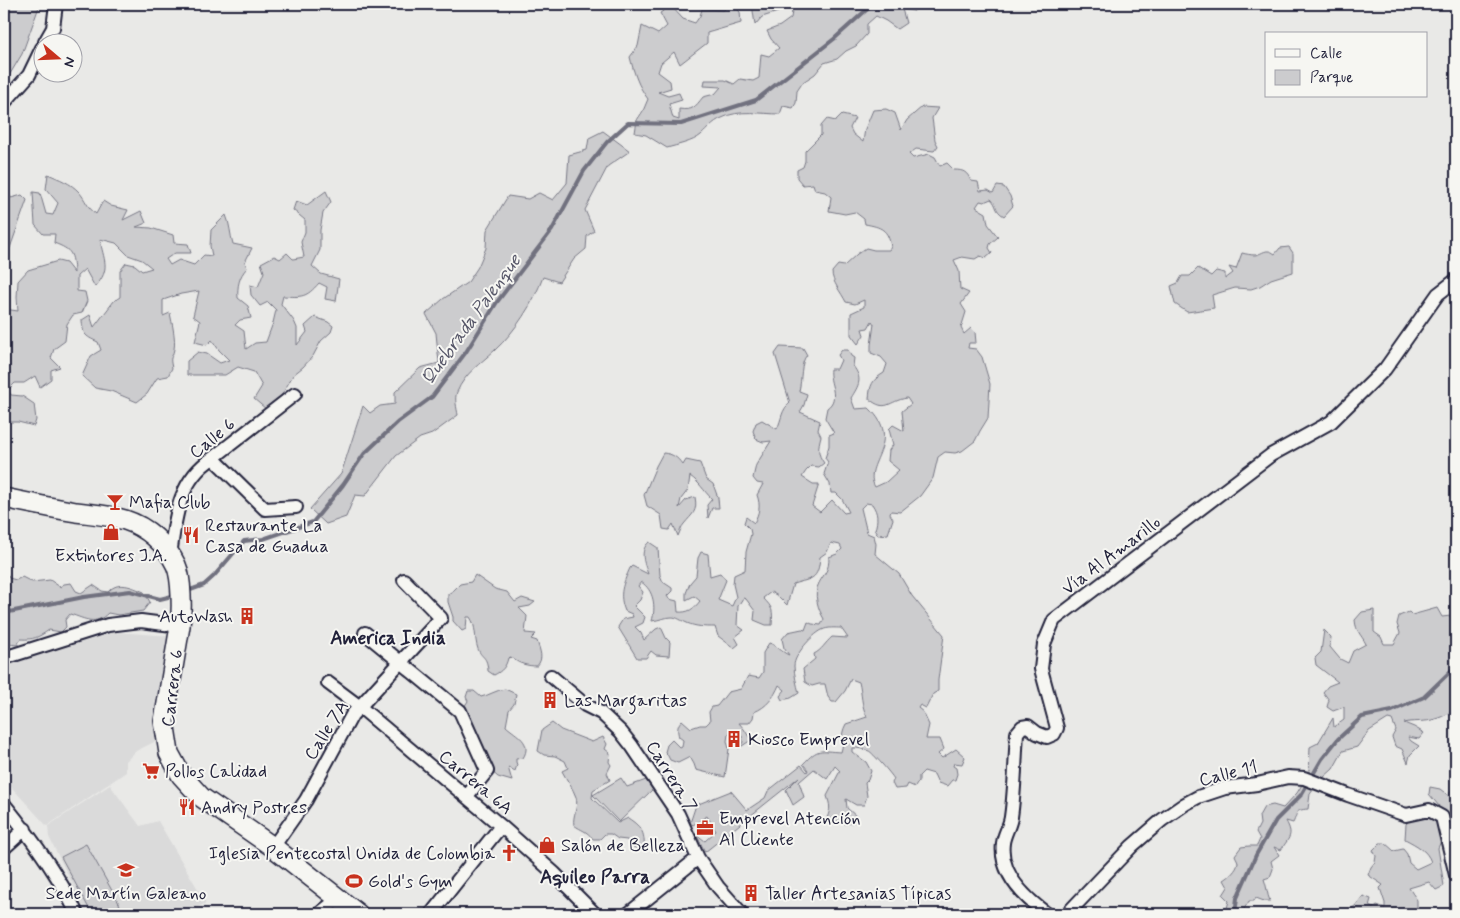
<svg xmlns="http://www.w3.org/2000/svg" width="1460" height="918" viewBox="0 0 1460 918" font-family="Mynerve,sans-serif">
	<rect width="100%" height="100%" fill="#e9e9e7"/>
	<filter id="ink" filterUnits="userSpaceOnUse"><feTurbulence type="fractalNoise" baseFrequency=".02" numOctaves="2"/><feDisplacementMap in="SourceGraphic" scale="10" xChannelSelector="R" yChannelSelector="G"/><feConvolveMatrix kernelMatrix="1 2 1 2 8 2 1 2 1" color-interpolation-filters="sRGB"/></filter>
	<g filter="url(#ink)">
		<path fill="#dadada" d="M115,632L171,636L155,704L158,740L136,751L126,761V772L47,826L4,779V666Z
			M110,785L140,826L158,821L206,903L185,914H87L49,837L48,826Z"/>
		<path fill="#ccccce" stroke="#777784" d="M4,4H40L22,54L7,79H4Z
			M724,4H736L734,6L740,12L741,23L707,33V43L680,64L674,52L661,63L658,72L670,81L671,88L658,92L668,96L679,93L682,100L669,104L673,118L679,120V109C693,111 695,107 703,97L715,94L721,87L704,86L705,80H725L734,84L740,79L753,81L759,78L761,54L769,56L779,48L771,39L767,31L780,26L791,18L793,4H836L862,9L865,4H918L914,11L902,9L906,23L897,29L886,21L876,16L867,24V34L856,46L846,51L837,59L824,63L815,74L803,82L797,91L796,103L793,108L783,106L780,114C761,114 739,109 722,118C712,122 708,129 701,135C693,142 677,145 667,148L646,135L635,133L637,120L643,111L648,99C638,86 634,73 630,57L638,46L642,26L658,34L667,26L660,13L671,6L683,19L695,23L700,16L702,9L724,10L727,5Z
			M752,4H780L778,12L762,17L755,25Z
			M922,107L938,108L932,118L935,140L938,146L934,151L916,149L909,154L913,158L929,154L935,157L940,166L947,163L954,170C964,170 967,172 971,181L978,182L980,191L988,190L993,193L997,186L1004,187L1010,196L1013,206L1004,216C994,210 998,206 991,199L984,202L980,201L976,207L986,213L988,224L998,237L990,244L989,248L992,253L986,258L980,256L975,259L962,257L954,260L959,271L960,289L969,293L961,304L966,312L961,328L964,334L971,328L975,332L976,343H969L968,348L976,349L982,357L990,384L988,418L980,431L975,441L962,451L955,453L945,452L938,457L933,478L920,496L900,512L891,511L890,514L893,519L888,534L878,535L875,530C878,519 878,513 872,504L866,503L861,508L867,533L874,536L876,544L875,554L899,574L912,596L944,635L938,680V691L933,694L926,708L920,705L918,708L923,712L929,725L926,739H940L944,749L938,754L942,758L956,749L965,757L962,764L954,763L953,766L956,768L957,774L955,780H952L947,786L938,783L934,774L924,771L919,776V781L915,787L908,784L906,788L895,789L892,783L894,779C892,775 872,752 869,751C864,749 858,748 852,748V752L866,762L871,771L868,780L865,783L867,796L864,805H856L846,799L847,808L857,817L854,822L846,824L827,818C831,809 830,805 827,796L840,771L835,766L827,779L814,769L799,782L804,797L793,805L786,790L799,777L705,852L696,834L705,841L716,831L707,816L693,825L690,823L696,805L731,791L747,810L765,798L768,791L801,765L807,772L808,770L803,764C819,747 819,751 841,752C845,740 839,737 846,724L867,717C861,705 862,694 859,682L851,679L845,691L836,702H832L828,697L825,684H819L812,686L805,682L803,669L815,659L814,654C822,650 825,643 832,637L848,638L841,628C835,628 828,627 822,630C812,635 794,655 794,666C794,674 797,685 799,693L791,698L782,700L780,696L785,690L779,685C774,697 767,707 754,712L753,718L749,723H739L744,729L751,740L739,748L743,742L742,736L736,732L728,734L727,741L729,749L725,777L696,770L694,764L690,757L678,763L670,760L667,754L665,752L667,745L672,740L680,748L682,747L683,740L679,737C677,730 677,725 682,720L691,728L700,725H706L710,721L709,712L712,707L717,706L728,692L741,689L748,676L759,678L763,672V653L769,643C777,645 781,652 789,655L784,648L782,639L788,632L802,629L805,630L808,622L812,624L821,625L824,619C818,609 813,594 819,583C825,572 829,571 829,557L837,554L842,549L840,545L831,543L827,552L820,557C818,581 812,578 793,584L787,605L778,596L771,592L763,598C773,608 773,610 772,625H766L754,620L755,611L746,599L743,598L738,606L737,625L744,630L735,637L739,644L734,648L718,636L715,627C705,627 696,627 687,623C682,621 677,617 672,617C666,617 659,620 652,621C656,607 654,590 641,582L638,586L643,592L640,600L634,606L645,617L643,623L635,627L641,633L644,640L656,629L661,627L666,638L670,642L669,656L656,655L651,651L646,658H637L618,627L623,619L633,617L632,614L625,611C618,594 623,584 630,568L632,566L648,574C644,563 639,551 649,542L658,548L660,575L663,582L672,588V591L667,596L669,599L677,601L678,612C688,613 694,609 700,601L694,596L686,600V593L690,583L696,576L698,558L701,552L708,554L710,576L720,573L726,580L718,600L732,606L736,597L733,584L734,575L745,570L746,552L751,534L750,529L744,523L746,517L754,523C759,513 761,506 757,495L763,484L757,483L753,478L756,465L771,441L763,442L756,439L753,431L756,423L762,420L777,429C782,419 781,410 790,403L775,354L780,347L803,348L807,355C800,362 802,380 799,391L807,394L804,405L800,412L820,421L818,430L821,436C818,447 817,454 824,463L819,467L811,466L806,471L802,477L813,484H819L812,506L820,512L832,500L844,513L849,512L842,499L836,493H831L830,484L824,474L828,462L825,458L829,446V435L834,433L825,418L827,408C841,398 828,383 830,369H837L841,360L838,355L842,350H848L851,356L854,358L853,366C863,379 859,385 851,398L855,409L869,408C905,442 861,464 875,487L886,482L899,470L888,461L889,450L893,445L889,429L893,425L904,431L902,411L911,404L907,398C888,401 887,413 869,399C870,385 872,380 884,373L887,364L881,357L871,353V345L874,324L872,321L868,328L862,329L864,335L858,344L851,335V313L864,307V300L855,304L846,302C841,292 832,282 832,272L838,265L844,266L857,254L866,248L874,250H889L891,247C888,229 881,227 865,224L864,219L855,212L845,214L829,211L831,197L825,192L815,190L813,184L803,185L797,178V170L803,167L805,161V151L821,135V126L827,119L836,121L842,115L855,118L850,128L853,134L863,142L865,129L873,110L886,109L895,113L901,130L907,120Z
			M603,131L630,151L608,166L585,210L594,231L587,236L586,249L574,259L559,282L543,277C534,302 515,332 495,350C480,364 465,373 457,392C454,398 457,409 458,415L432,434L420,438L396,456L365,496L355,495L346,517L326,524L310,509L341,474L363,406L370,413L380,406L395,404V392L420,368L439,363L436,333L426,314L443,299L468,282L478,267L486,248L487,230L508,196L528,199L539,193L553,200L567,183L569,155L587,150L589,138Z
			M48,174C59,179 71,183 79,192C86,200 86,206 96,214L103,201L111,206L128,210L123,220L141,211L146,223L136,227L151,228L173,235L174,243L188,244L191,253H175L166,259L170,265L179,260L194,265L204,255L212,256L210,246L211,230L226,215C230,224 230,234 233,244L252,248L245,262L247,268C239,276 237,287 238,298L248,306L251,318L240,320L235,325L244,331L246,349L255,343L266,342L273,323L276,310L268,302L260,306L251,295L250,285L258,287L264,272L261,263L274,256L280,259L287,253L293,259L304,257L301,242L305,232V220L293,210L296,201L307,205L326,191L331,202L323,213L320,230V250L312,266L321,274L339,279L336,301L325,299L327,287L319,283C306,298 302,297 283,296L281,304L294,321L297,328V345L307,332L305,326L315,317L328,322L333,326L331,332L321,341L313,356L303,367L293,375L279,400L266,409L254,399L262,386L254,372L238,367L225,375H187V361L198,352L207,354L220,363L229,360L219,350L212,340L207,345L195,342L200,321L193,316L199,291L181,294L163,300V316L170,313C172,323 176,339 174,349C172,360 169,355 172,368L168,376L157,378L147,394L137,402L111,391L95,388L82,376L91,356L101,350L98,342C84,336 83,334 82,320L90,315L94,327L114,301L120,297V271L126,263L135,265L142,271L152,268L142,260L128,255L116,243L100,239C103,260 112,268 95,287L85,269L77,276V291L85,292L87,301L82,313L73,315L67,324L65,341L54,349L51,358L60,367L51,370V379L40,387L35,376L24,383H15L8,390L11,395L22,396L34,404L36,420L34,426L18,422H7L4,412V379L7,375L4,372V309L18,311L17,297L18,281L28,270L58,261L66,263L74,273C73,253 72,250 54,243L55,234H43L35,225L33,192L40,193L46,214L53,215L58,203L46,189Z
			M4,188H6L11,198L22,195L27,200L10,248L4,254Z
			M1289,247L1293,253V272L1271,279L1260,286L1251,289L1235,288L1212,295L1214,308L1187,312L1175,304L1171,286L1178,283L1182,276H1190L1198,268L1211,276L1216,271L1225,273V279L1233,273L1229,267L1236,269L1242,253C1246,254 1251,255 1255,255C1263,254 1266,247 1275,254L1280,248Z
			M663,453C673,454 677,457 683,465L686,460L700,463L706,479L713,484L718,498L719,508H712L708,518L707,505L712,499C703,490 700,483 690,476L688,490L681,499L679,508L686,500L695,497C698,512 692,514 684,524C681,527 680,532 678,536L673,524L669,530L663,529L661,515L647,506L644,495L656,466Z
			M4,568L9,578L16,580L22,577L32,582L50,580L60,587L64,584L71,583L76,591L81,593L93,585L102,591L108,592C118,580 132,587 144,592L150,602L143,611L118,615L108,613C95,626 86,619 70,614L65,620L66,627L61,632L49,630C39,637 33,640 21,639L17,645L10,644L7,651H4Z
			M475,575L495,589L507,592L515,602L522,598L535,602L530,606L519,608L527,616L525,633L536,634L531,639L537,641C540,651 544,658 537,666C528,666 518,664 511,657L508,658C506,667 502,671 494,675L488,671C487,655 482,659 478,649C474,638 477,627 470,617H467L466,629L462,631L453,621V617L448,602V594L454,590L460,584L471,582Z
			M1437,608L1442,617L1451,616L1456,615V705C1454,707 1453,709 1451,711C1447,716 1431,721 1425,721C1417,722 1412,721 1404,723L1414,727L1424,733L1419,739L1408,737L1411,741L1419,746L1410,755L1408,763L1402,749L1395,746L1392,737L1396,730L1392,720L1388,719L1369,731L1357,747L1343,751L1333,769L1323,778L1309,773L1310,747L1318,743L1333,718L1334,727L1344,720V707L1333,711L1327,707L1329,700L1323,692L1328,686L1338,682L1316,665L1315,658L1321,652L1324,630L1331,637L1330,647L1340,659L1348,663L1353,651L1366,644C1361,634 1356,632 1355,620L1362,612L1374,610V632L1381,637L1384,644H1394L1400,633L1397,624L1399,616L1409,612L1412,615Z
			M505,689L516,694L514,704L509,710L506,726C516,735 533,742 523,758L516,759V762L517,765L515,771L508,767L512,781L498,777L490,770L487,754L467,720V711L464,707L468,701L466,697L468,691H474L481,697C490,695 496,690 505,689Z
			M552,723L561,730L592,742L603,737L607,744L605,749L610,753L609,762L611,765L607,773L610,780L593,790L592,798L618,823L628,818C643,828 645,833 644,851L633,847L627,840L618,839L611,834H605L600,839H593C586,830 582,831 574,825C572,816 579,807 576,797C573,788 566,779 562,771L568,768L565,761L555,756L544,755L538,751L542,730Z
			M621,778L627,787L646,780L653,789L619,822L593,795Z
			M1303,783L1314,789L1310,794L1308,809C1294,810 1298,813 1293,823L1286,821C1294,836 1289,837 1281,850L1274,847L1279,855L1271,861L1273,869L1270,877L1264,879C1267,887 1267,894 1270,901H1264L1256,898L1254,901H1249L1244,909L1243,914H1212L1218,908H1227L1229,901L1223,895L1228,887L1224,880C1229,877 1237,870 1238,863C1238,860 1236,858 1235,855L1241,847L1249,846H1257L1260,839L1256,832L1260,824L1259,816L1264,807L1273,805L1283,808L1297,793Z
			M1456,784V837L1452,833L1454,824L1452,818L1444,820L1442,830L1441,841L1438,848L1444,886L1436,890L1429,882L1409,888L1417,900V914H1344L1355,906L1363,896L1371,899L1369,906L1373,908L1377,905L1385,908V903L1380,888L1383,885L1368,875L1371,867L1375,862L1376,856L1373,850L1380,843H1385L1394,851L1403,849L1407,854L1409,863L1416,869L1431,862C1427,850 1416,845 1405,839L1406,824L1410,819L1439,806L1429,794L1430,787L1440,789L1449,796L1450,792Z
			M86,844L120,905L104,914H92L61,857Z"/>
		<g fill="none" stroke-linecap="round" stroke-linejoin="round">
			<path stroke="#71717f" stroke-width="4" d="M185,592L204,585L214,576L244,541L263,539L313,522L343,485L364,454L398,422L432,397L466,352L497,302L552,230L584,171L607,142L628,123L681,124L756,100L834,39L873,4
				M4,613L84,597L130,591L160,599L176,595
				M1235,914L1237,898L1256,855L1276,820L1301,795L1322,759L1338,739L1362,717L1392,711L1424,697L1456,666"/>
			<g stroke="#22223b" stroke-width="16">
				<path id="street" d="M45,42L53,28L56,4
					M4,103L29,75L42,48
					M213,458L265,509L296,507
					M170,556C175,519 178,480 213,458L295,394
					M365,633L460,711L487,771L467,796
					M4,658L108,625L141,621L180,626
					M551,676L585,705L601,713L621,732L632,746L678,814L698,858L718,887L742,914
					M328,683L360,707L501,826L554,873L595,914
					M4,804C30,836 60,877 77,914
					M273,847L306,800L352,715L441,618L404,580
					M4,848L25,829
					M319,914L338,899
					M431,914L501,826
					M628,914L698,858
					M1047,914C1025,898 999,873 1003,843C1004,834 1010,826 1011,817C1015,789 1015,761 1017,733L1022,727L1028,726L1037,733L1047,737L1054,734L1057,728L1041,669L1044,644L1054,620L1271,455L1331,422L1385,369L1438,294L1456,280
					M1067,914L1132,846L1162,820L1185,804L1198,797L1225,788L1257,784L1288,777L1304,778L1348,795L1406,815L1429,810L1442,817L1456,875"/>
			</g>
			<g stroke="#22223b" stroke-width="22">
				<path id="secondary" d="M4,498C28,503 52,508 76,512C92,514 109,515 125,520C147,527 166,544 176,565C182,578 182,612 180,626L164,721L169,753L181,775L201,797L273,847L358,914"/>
			</g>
			<use href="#street" stroke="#f6f6f2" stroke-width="12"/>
			<use href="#secondary" stroke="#f6f6f2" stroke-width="19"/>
		</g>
	</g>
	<defs>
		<g id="bar-bare" transform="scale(1.35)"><path d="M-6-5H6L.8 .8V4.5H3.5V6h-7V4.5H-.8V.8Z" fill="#c8321e" stroke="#f6f6f2" stroke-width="2.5" paint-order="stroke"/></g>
		<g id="shop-bare" transform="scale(1.35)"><path d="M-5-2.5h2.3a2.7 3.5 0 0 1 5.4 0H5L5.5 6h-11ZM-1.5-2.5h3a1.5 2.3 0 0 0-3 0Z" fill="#c8321e" stroke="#f6f6f2" stroke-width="2.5" paint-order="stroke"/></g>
		<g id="restaurant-bare" transform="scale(1.35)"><path d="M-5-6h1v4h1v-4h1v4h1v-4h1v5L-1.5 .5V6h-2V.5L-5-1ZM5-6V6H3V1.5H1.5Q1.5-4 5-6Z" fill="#c8321e" stroke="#f6f6f2" stroke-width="2.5" paint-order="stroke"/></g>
		<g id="building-bare" transform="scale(1.35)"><path d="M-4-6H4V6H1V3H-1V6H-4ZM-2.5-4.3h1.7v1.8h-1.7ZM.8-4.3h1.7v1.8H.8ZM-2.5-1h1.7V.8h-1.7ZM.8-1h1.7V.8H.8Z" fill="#c8321e" stroke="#f6f6f2" stroke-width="2.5" paint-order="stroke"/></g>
		<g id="supermarket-bare" transform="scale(1.35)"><path d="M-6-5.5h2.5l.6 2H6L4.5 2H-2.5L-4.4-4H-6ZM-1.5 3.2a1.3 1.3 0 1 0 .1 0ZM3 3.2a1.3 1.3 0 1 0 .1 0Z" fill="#c8321e" stroke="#f6f6f2" stroke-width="2.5" paint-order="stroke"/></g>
		<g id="office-bare" transform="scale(1.35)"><path d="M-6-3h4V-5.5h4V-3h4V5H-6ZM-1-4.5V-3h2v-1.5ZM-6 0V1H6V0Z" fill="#c8321e" stroke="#f6f6f2" stroke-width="2.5" paint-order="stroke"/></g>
		<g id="church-bare" transform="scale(1.35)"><path d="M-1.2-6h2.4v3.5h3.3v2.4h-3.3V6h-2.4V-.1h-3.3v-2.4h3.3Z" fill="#c8321e" stroke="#f6f6f2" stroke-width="2.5" paint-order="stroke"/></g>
		<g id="school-bare" transform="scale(1.35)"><path d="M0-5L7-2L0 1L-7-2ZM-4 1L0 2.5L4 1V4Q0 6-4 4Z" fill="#c8321e" stroke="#f6f6f2" stroke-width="2.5" paint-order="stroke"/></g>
		<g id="stadium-bare" transform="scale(1.35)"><path d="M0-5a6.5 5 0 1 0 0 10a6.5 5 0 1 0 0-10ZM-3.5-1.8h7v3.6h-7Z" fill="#c8321e" stroke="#f6f6f2" stroke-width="2.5" paint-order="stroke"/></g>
	</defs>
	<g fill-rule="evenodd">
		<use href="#bar-bare" x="115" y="502"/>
		<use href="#shop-bare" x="111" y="532"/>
		<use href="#restaurant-bare" x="191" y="535"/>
		<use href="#building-bare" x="247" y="616"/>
		<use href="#building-bare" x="550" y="700"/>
		<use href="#building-bare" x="734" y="739"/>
		<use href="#supermarket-bare" x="151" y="771"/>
		<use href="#restaurant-bare" x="187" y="807"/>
		<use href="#office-bare" x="705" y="828"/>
		<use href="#shop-bare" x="547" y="845"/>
		<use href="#church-bare" x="509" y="853"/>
		<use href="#school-bare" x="126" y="870"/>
		<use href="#stadium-bare" x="354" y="881"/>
		<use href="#building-bare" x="751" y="893"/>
	</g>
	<g text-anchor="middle" stroke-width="4" stroke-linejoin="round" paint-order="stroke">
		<g font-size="18" fill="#22223b" stroke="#f6f6f2">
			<text transform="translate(212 438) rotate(-39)" y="6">Calle 6</text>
			<text transform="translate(1111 555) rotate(-37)" y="6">Vía Al Amarillo</text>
			<text transform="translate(172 688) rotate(-83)" y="6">Carrera 6</text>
			<text transform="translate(326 730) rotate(-58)" y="6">Calle 7A</text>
			<text transform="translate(1228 773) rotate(-14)" y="6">Calle 11</text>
			<text transform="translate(672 776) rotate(58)" y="6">Carrera 7</text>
			<text transform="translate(476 782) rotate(40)" y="6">Carrera 6A</text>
		</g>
		<g font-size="18" fill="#22223b" stroke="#f6f6f2" text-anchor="start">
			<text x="129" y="508">Mafia Club</text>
			<text x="205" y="531">Restaurante La<tspan x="205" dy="21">Casa de Guadua</tspan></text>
			<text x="111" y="561" text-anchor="middle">Extintores J.A.</text>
			<text x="233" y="622" text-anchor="end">AutoWash</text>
			<text x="564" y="706">Las Margaritas</text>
			<text x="748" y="745">Kiosco Emprevel</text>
			<text x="165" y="777">Pollos Calidad</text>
			<text x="201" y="813">Andry Postres</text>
			<text x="719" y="824">Emprevel Atención<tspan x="719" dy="21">Al Cliente</tspan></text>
			<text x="561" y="851">Salón de Belleza</text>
			<text x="495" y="859" text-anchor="end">Iglesia Pentecostal Unida de Colombia</text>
			<text x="368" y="887">Gold's Gym</text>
			<text x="126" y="899" text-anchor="middle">Sede Martín Galeano</text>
			<text x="765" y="899">Taller Artesanias Típicas</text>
		</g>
		<g font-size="19" font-style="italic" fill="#565668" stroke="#f6f6f2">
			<text transform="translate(470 319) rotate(-54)" y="7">Quebrada Palenque</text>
		</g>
		<g font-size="19" font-weight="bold" fill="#22223b" stroke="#f6f6f2">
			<text x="388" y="644">America India</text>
			<text x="595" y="883">Aquileo Parra</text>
		</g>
	</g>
	<rect width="1460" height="918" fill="none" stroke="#f6f6f2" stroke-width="20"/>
	<rect x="10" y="10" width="1440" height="898" fill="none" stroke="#22223b" stroke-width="2" filter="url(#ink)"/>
	<rect x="1265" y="32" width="162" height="65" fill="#f6f6f2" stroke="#a1a1a9"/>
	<rect x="1275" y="49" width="25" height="8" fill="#f6f6f2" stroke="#a1a1a9"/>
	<text x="1310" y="58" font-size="15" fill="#22223b">Calle</text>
	<rect x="1275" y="70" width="25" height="15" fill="#ccccce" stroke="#a1a1a9"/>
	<text x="1310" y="82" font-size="15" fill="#22223b">Parque</text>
	<g transform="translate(58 58) rotate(109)"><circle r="24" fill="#f6f6f2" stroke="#a1a1a9"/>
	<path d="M0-4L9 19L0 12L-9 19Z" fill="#c8321e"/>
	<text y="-8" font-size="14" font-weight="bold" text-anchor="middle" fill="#22223b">N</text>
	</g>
</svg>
